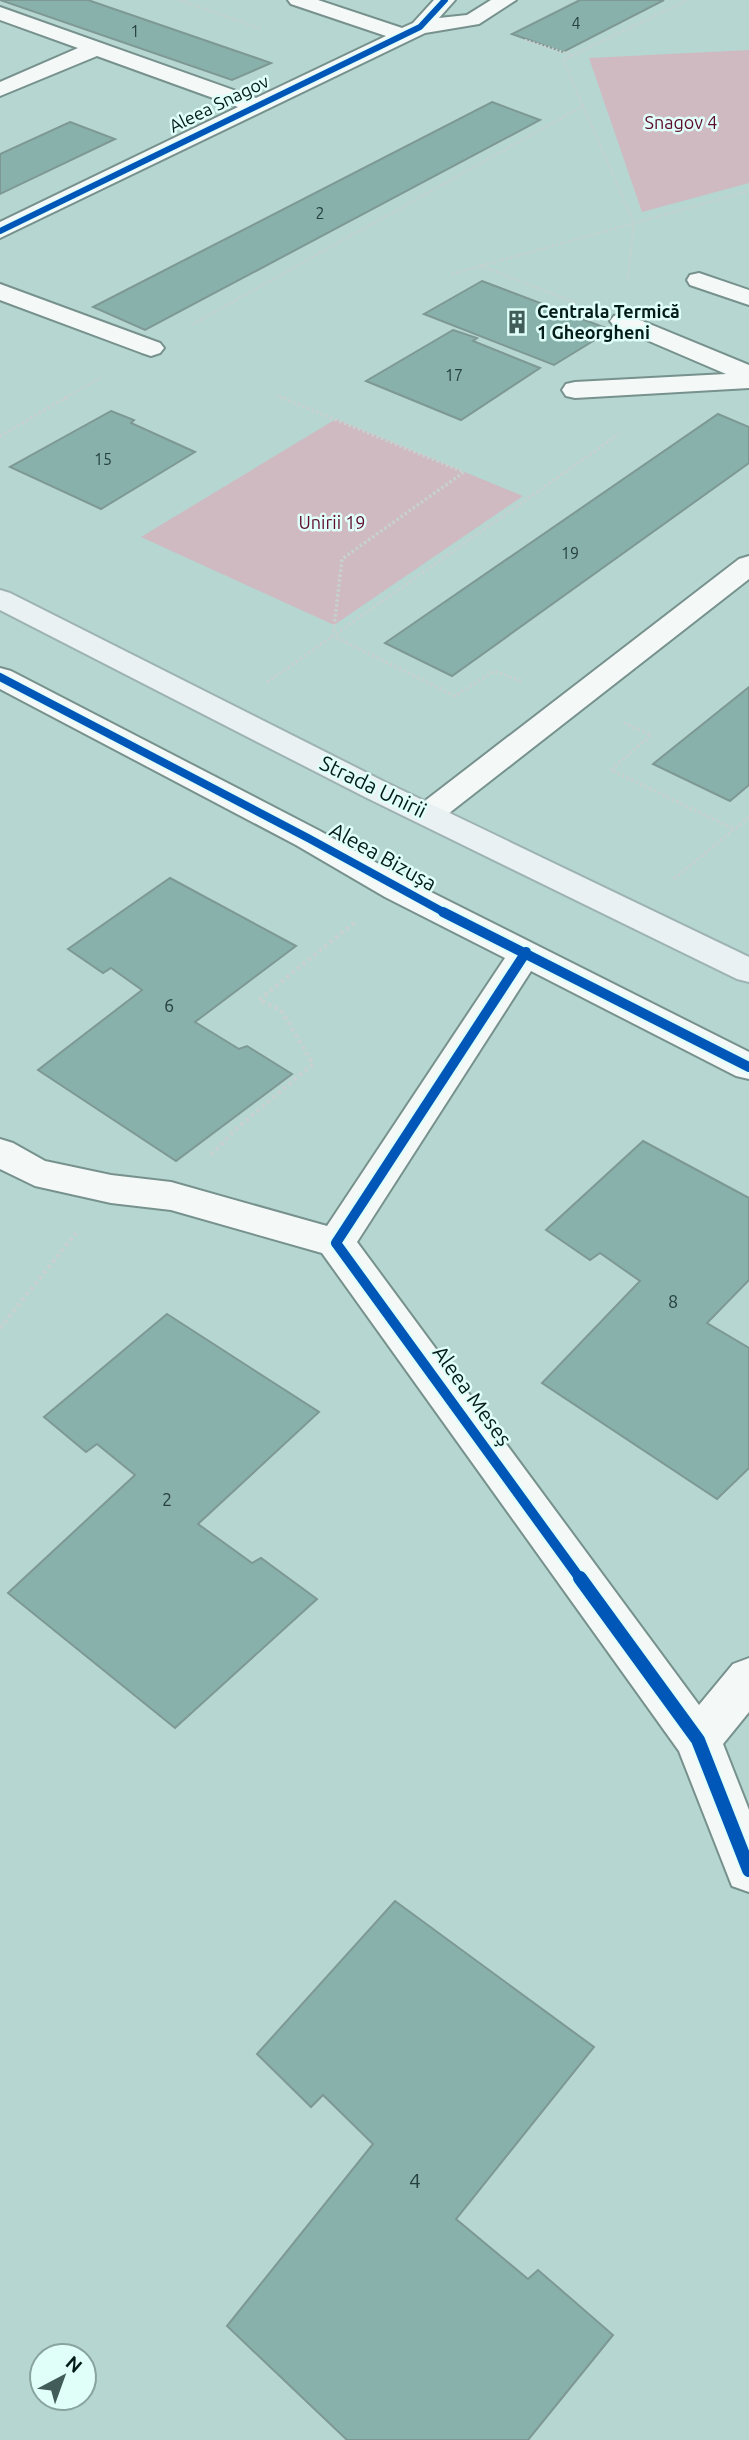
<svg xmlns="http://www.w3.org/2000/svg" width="749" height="2440" viewBox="0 0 749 2440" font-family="Ubuntu,sans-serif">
	<rect width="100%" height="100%" fill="#b6d6d1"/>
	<path fill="#cebac0" d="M749,50V183L642,212L589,58Z
		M336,419L523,496L334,625L141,537Z"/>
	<path fill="#89b1ac" stroke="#7e9894" stroke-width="2" d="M0,0H88L271,63L232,80Z
		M580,0H664L563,52L512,34Z
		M492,102L540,120L145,330L93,307Z
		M70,122L115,139L0,194V154Z
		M482,281L611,330L554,365L424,314Z
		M453,330L477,338L473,341L540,368L461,420L366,381Z
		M111,411L134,420L131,423L195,452L101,509L10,467Z
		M718,414L749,427V463L452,676L385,643Z
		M749,687V785L730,801L653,764Z
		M170,878L296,946L195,1022L239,1049L247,1046L292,1074L176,1161L38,1070L142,990L111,968L103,973L68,949Z
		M643,1141L749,1198V1280L707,1323L749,1348V1468L717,1499L542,1383L640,1281L600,1253L590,1260L546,1230Z
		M167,1314L319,1412L198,1524L252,1563L261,1558L317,1599L175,1728L8,1593L135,1475L97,1444L86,1452L44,1417Z
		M395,1901L594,2047L456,2219L528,2279L538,2270L613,2335L528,2440H347L227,2326L373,2144L323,2095L311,2107L257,2054Z"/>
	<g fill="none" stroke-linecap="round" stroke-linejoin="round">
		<g stroke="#77918d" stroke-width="4">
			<path id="minor" d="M288,0H318L402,28L413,23L434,0H455L439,18L467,15L491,0H516L479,24L425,33L0,238V222L238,107L97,56L0,96V82L78,48L0,20V7L256,98L386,36L291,4Z
				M699,273L749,290V305L690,285L687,280L690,275Z
				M0,284L160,343L164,348L160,353L151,356L142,353L0,300Z
				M623,313L749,365V388L575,398L566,396L562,390L566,384L575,382L726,374L614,326L610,321L614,316Z
				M749,556V579L439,821L428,824L417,821L412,814L417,807L739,559Z
				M0,668L11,671L320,831L409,881L749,1052V1079L736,1076L531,971L357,1242L699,1705L733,1664L749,1658V1712L723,1744L749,1810V1892L732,1886L679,1751L322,1253L171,1210L111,1203L35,1186L0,1169V1139L13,1143L45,1161L111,1175L171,1182L327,1226L505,958L385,897L296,845L0,689Z"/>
		</g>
		<g stroke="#9db2b3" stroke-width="4">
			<path id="major" d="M0,590L10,593L387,783L749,957V982L737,979L365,797L0,610Z"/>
		</g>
		<path stroke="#c7d1cf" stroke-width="2.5" stroke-dasharray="2 2" stroke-linecap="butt" d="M179,0L262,29
			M525,40L572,55
			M481,266L579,304
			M452,274L749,191
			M628,279L634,223L563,60L688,0
			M193,324L583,106
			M277,396L285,399
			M64,399L100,378"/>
		<path stroke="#c7d1cf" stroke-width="3.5" stroke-dasharray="2.5 2.5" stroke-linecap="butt" d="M0,436L67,397
			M521,681L494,671L455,696L333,636L619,434
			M267,682L333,636L342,559L464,472L280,397
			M624,723L651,735L611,770L734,829
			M674,879L749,817"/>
		<path stroke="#c7d1cf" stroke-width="4.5" stroke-dasharray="3.5 3.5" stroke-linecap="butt" d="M211,1155L235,1130L313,1064L281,1010L259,1000L355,922
			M0,1328L76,1233"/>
		<use href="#minor" fill="#f4f9f8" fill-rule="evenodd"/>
		<use href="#major" fill="#eaf1f3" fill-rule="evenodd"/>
		<g stroke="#e1fff9" stroke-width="9">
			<path id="cycleway-far3" d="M0,231L420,27L445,0"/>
		</g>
		<g stroke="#e1fff9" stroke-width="11">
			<path id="cycleway-far2" d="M0,677L308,838L447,914"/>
		</g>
		<g stroke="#e1fff9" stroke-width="15">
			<path id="cycleway-far1" d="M443,912L749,1067
				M526,952L336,1243L581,1580"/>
		</g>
		<g stroke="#e1fff9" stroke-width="18">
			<path id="cycleway" d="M580,1578L698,1740L749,1870"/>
		</g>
		<use href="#cycleway-far3" stroke="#0057b8" stroke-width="6"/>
		<use href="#cycleway-far2" stroke="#0057b8" stroke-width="8"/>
		<use href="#cycleway-far1" stroke="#0057b8" stroke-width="10"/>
		<use href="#cycleway" stroke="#0057b8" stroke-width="14"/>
	</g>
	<defs>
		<g id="building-bare" transform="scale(1.89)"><path d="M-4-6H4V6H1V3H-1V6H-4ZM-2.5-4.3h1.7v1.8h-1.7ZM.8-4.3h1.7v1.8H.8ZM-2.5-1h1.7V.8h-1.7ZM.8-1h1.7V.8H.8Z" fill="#425d59" stroke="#e1fff9" stroke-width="2.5" paint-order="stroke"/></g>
	</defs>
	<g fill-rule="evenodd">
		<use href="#building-bare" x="517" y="322"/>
	</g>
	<g text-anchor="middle" stroke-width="5" stroke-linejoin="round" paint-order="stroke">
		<g font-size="16" fill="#25413e">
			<text x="576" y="29">4</text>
			<text x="135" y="37">1</text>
			<text x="320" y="219">2</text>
			<text x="454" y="381">17</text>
			<text x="103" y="465">15</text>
			<text x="570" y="559">19</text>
		</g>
		<g font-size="18" fill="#041c19" stroke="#e1fff9">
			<text transform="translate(219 104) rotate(-26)" y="6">Aleea Snagov</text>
		</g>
		<g font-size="18" fill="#5e0c2d" stroke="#e1fff9">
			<text x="681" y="129">Snagov 4</text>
			<text x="332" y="529">Unirii 19</text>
		</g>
		<g font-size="18" font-weight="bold" fill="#041c19" stroke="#e1fff9" text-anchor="start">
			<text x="537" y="318">Centrala Termică<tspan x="537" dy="21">1 Gheorgheni</tspan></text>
		</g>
		<g font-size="18" fill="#25413e">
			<text x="169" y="1012">6</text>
			<text x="673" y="1308">8</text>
			<text x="167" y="1506">2</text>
		</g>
		<g font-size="21" fill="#041c19" stroke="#e1fff9">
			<text transform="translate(373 787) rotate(26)" y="7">Strada Unirii</text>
			<text transform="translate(383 857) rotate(29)" y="7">Aleea Bizușa</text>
			<text transform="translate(472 1396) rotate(54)" y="7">Aleea Meseș</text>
		</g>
		<g font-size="21" fill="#25413e">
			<text x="415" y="2188">4</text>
		</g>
	</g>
	<g transform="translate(63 2377) rotate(41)"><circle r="33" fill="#e1fff9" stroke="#89a49f" stroke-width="2"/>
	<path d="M0-5L12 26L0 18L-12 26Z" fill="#425d59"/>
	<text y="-10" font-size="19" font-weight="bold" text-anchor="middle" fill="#041c19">N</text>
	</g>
</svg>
